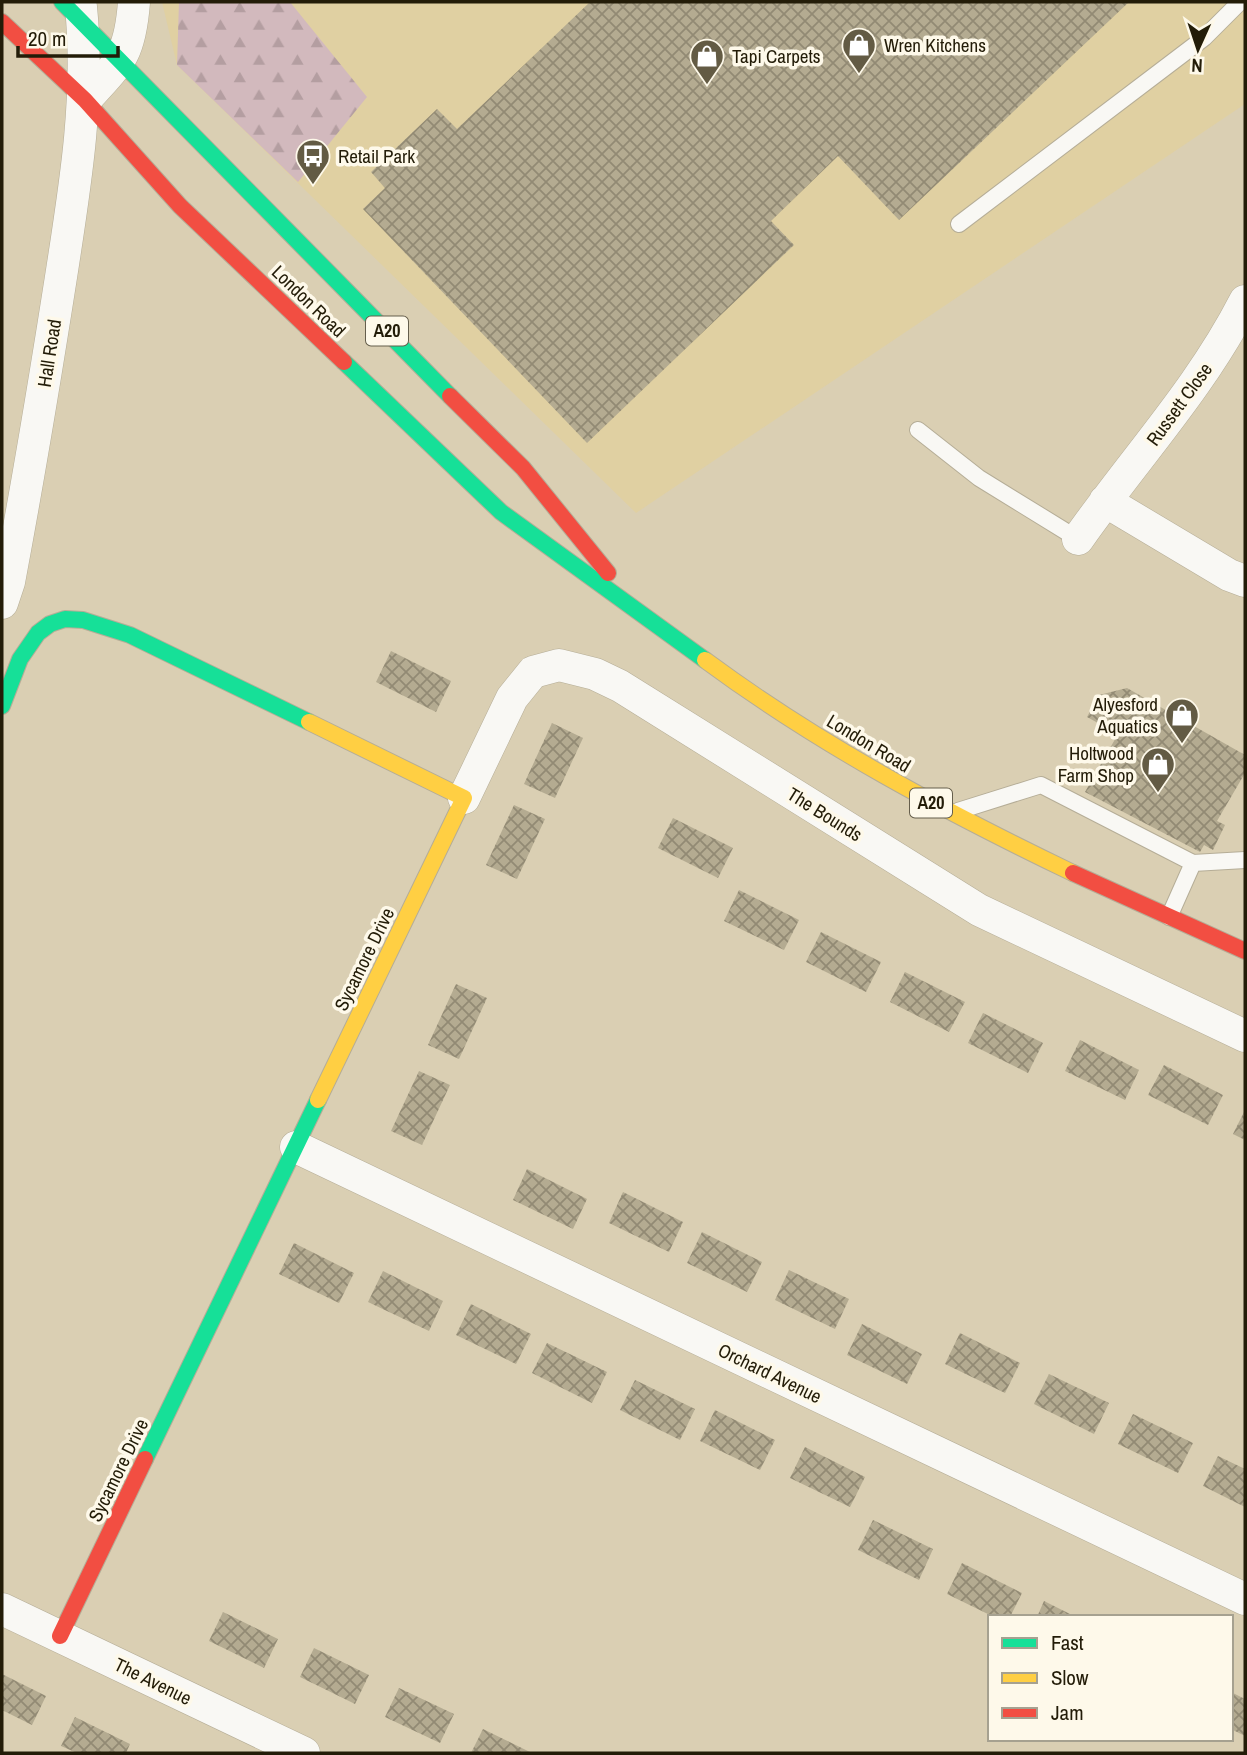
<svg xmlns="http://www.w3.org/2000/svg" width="1247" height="1755" viewBox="0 0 1247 1755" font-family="'Archivo Narrow',sans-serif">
	<defs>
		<pattern id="forest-firs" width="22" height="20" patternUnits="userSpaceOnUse" patternTransform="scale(1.75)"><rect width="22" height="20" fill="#d2b9bd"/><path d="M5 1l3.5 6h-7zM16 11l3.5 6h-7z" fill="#b49ea1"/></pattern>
		<pattern id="building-cross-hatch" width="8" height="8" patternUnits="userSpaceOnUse" patternTransform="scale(1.75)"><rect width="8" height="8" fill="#b4ab91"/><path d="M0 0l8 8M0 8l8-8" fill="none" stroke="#928a74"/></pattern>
	</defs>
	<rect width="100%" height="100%" fill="#dacfb3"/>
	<path fill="#e0d0a2" d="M162,2H1245V104L636,513L177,65Z"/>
	<path fill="url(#forest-firs)" d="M179,2H290L367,97L298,182L177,65Z"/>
	<path fill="url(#building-cross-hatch)" d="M590,2H1129L899,220L838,156L771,221L794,245L587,443L363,209L385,188L371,172L437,109L457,129Z
		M391,651L451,681L436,712L376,682Z
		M1127,688L1245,755V773L1217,821L1225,825L1213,850L1204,845L1200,852L1085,792L1118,734L1087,717L1099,695Z
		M552,723L583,738L555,798L524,784Z
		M514,805L545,819L517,879L486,865Z
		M673,818L733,848L718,878L658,848Z
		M739,890L799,920L784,950L724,921Z
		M821,932L881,962L866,992L806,962Z
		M905,972L965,1002L949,1032L890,1002Z
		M456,984L487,998L459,1059L428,1045Z
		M983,1013L1043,1043L1028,1073L968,1043Z
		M1080,1040L1139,1070L1125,1100L1065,1071Z
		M1164,1065L1223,1095L1208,1125L1148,1095Z
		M419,1071L450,1085L422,1145L391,1131Z
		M1245,1110V1140L1233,1134Z
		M527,1169L587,1199L573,1229L513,1200Z
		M623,1192L683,1222L669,1252L609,1223Z
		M702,1232L762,1262L747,1292L687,1263Z
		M294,1243L354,1273L339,1303L279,1274Z
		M789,1270L849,1299L835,1329L775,1300Z
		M383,1271L443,1301L429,1331L368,1302Z
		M471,1304L531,1334L516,1364L456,1335Z
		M862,1324L922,1354L907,1384L847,1355Z
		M960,1333L1020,1363L1005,1393L945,1364Z
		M547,1343L607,1372L592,1403L532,1373Z
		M1049,1374L1109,1403L1094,1434L1034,1404Z
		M635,1380L695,1409L680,1440L620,1410Z
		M715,1410L775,1440L760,1470L700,1441Z
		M1133,1414L1193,1443L1178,1473L1118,1444Z
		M805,1447L865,1477L850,1507L790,1478Z
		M1218,1456L1245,1469V1507L1203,1486Z
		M873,1520L933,1549L919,1580L858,1550Z
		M962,1563L1022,1593L1010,1617H994L947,1594Z
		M1044,1601L1076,1617H1037Z
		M223,1612L278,1639L264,1668L209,1641Z
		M314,1648L369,1675L355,1704L300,1677Z
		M2,1674L46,1696L32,1725L2,1710Z
		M399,1688L454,1714L440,1743L385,1717Z
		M1231,1692L1245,1699V1736L1231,1729Z
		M75,1717L130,1744L126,1753H77L61,1746Z
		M483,1729L532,1753H471Z"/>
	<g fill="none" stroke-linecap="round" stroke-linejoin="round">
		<g stroke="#b5ad97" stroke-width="18">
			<path id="lane" d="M959,224L1204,38L1240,2
				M918,430L979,478L1078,539
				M958,811L1041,785L1193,863L1245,860
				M1169,917L1193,863"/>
		</g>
		<g stroke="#b5ad97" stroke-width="33">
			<path id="street" d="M85,100C120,62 130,55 134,2
				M1105,501L1229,575L1245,581
				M1078,539C1134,459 1200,389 1245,301
				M2,603L9,582C28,481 45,379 61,277C75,187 90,97 81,7
				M464,798L512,698L533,672L559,665L595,674L620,686L979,910L1245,1036
				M296,1147L1245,1599
				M2,1609L304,1753"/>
		</g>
		<g stroke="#b5ad97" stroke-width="18">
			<path id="fast" d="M62,2L450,396
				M344,362L501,512L705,660
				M2,706L20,659L38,633L50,624L65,619L83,620L130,635L309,722
				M145,1459L318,1100"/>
		</g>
		<g stroke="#b5ad97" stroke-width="18">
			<path id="slow" d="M705,660C820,745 944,811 1073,873
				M309,722L464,798L318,1100"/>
		</g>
		<g stroke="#b5ad97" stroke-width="18">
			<path id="jam" d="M2,22L85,100L180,206L344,362
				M450,396L523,468L608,573
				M1073,873L1245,951
				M60,1636L145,1459"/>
		</g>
		<use href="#lane" stroke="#f9f8f4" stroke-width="16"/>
		<use href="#street" stroke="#f9f8f4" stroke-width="32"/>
		<use href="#fast" stroke="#16e098" stroke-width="16"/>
		<use href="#slow" stroke="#ffcf43" stroke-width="16"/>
		<use href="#jam" stroke="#f24e42" stroke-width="16"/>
	</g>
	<defs>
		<g id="shop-pin" transform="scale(1.75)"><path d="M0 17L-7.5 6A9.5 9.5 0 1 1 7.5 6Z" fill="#635b44" stroke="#fef9ea"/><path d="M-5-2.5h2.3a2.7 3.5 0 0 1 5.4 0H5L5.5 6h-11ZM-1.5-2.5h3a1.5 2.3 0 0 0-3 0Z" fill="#fff"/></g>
		<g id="bus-pin" transform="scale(1.75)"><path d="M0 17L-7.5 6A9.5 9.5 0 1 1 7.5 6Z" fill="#635b44" stroke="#fef9ea"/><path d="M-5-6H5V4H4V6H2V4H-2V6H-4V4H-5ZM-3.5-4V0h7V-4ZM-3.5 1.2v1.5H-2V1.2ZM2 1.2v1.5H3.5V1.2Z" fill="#fff"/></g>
	</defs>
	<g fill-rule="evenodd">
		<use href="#shop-pin" x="859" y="45"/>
		<use href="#shop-pin" x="707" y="56"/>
		<use href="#bus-pin" x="313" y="156"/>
		<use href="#shop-pin" x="1182" y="715"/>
		<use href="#shop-pin" x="1158" y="764"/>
	</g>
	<g text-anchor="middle" stroke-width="7" stroke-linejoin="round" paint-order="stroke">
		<g fill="#fef9ea" stroke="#655e4c" stroke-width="2">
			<rect x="366" y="316.5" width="42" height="29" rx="5"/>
			<rect x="910" y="788.5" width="42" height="29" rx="5"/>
		</g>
		<g font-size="18" font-weight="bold" fill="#231c08">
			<text x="387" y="337">A20</text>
			<text x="931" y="809">A20</text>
		</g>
		<g font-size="19" fill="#231c08" stroke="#fef9ea" text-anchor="start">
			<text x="884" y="52">Wren Kitchens</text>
			<text x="732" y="63">Tapi Carpets</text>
			<text x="338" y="163">Retail Park</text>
			<text x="1158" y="711" text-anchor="end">Alyesford<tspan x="1158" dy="22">Aquatics</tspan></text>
			<text x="1134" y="760" text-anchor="end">Holtwood<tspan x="1134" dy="22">Farm Shop</tspan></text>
		</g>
		<g font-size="19" fill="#231c08" stroke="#fef9ea">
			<text transform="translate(309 301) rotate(44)" y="7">London Road</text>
			<text transform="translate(49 353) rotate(-81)" y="7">Hall Road</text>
			<text transform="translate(1179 404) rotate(-54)" y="7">Russett Close</text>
			<text transform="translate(869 743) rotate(31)" y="7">London Road</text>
			<text transform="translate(825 814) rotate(32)" y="7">The Bounds</text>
			<text transform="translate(364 959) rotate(-64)" y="7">Sycamore Drive</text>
			<text transform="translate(770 1373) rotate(26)" y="7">Orchard Avenue</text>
			<text transform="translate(118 1470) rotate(-64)" y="7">Sycamore Drive</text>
			<text transform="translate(153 1681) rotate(26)" y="7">The Avenue</text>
		</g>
	</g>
	<rect width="1247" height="1755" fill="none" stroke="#231c08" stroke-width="7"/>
	<rect x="988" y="1615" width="245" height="126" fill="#fef9ea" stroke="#a6a190" stroke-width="2"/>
	<rect x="1002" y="1638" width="35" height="10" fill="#16e098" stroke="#a6a190" stroke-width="2"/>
	<text x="1051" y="1650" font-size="21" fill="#231c08">Fast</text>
	<rect x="1002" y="1673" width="35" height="10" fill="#ffcf43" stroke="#a6a190" stroke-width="2"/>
	<text x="1051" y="1685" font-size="21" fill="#231c08">Slow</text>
	<rect x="1002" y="1708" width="35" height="10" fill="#f24e42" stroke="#a6a190" stroke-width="2"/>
	<text x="1051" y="1720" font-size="21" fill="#231c08">Jam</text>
	<g transform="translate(1198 49) rotate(183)" stroke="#fef9ea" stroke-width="5" paint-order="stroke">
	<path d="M0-5L12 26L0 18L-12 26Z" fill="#231c08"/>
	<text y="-10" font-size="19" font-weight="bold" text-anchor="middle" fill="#231c08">N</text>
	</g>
	<path d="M18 46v10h100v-10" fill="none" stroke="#231c08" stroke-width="3.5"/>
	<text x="28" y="46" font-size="21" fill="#231c08" stroke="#fef9ea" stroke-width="5" paint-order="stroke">20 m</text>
</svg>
